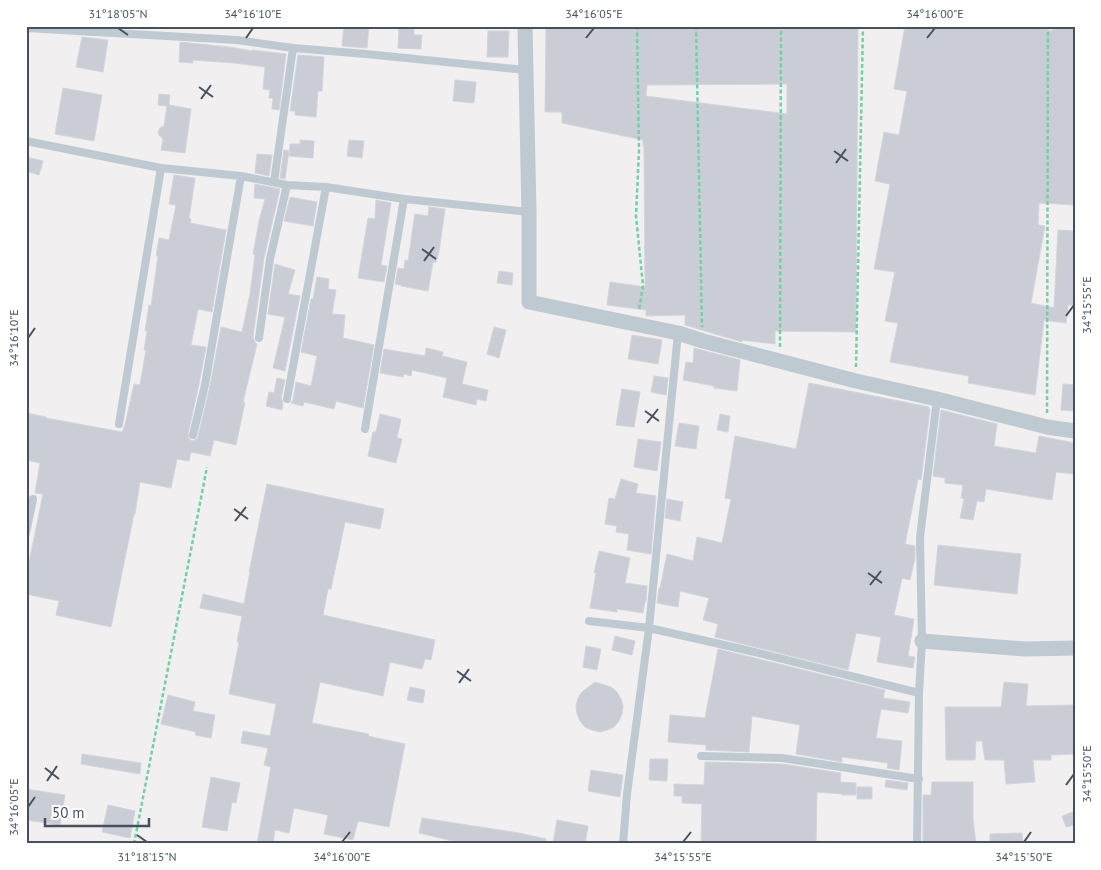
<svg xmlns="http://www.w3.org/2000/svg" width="1101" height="870" viewBox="0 0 1101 870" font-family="'PT Sans',sans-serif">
	<rect width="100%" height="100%" fill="#f1efef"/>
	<path fill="#cacdd5" stroke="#d2d5db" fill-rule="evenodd" d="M344,26H369L367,48L342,46Z
		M399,26H414V35H422L421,49L398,48Z
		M546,26H858L856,332L775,331V344L742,340V342L685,325V315L646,316V310L607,305L610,282L645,287L644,146H643V140L562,123V112H545ZM787,84V114L646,96L647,85Z
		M905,26H1029L1052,31V26H1075V205L1039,203L1038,225L1045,226L1031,303L1054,308L1058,230L1075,231V305H1068L1066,323L1044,320L1035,395L968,383L969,376L890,362L898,323L885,321L895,272L874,269L890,184L875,181L884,132L899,135L907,91L894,89Z
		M488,31H509L508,57H487Z
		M82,37L108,40L103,72L76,67Z
		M180,42L229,47L252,51V50L286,54L279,110L272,109L273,98H269L270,90L263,89L265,67L234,63L193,60V63L179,62Z
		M298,55L324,57L322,91H318L316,117L295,115V111H290Z
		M455,80L476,82L474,103L453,101Z
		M63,88L102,95L94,141L55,134Z
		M159,94L170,95L169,105L191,109L185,153L161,150L163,139L159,135L158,132L160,128L164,126L167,106L158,105Z
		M300,140L314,141L313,158L289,156L290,144H300Z
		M349,140L364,141L362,158L347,156Z
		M284,150L289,151L285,179L280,178Z
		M257,154L272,155L269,176L255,173Z
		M26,157L43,161L39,175L26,171Z
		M174,175L195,178L189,219H191L190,223L226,230L212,312L198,309L191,345L206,347L199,384L188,434L189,439L192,441L197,439L198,436L210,386L221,327L242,332L250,294L255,255L253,254L259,221L265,199L254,198L255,184L280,189L264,258L253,337L256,344H257L243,402H245L236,445L214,440L210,456L191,452L189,461L177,459L171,488L140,482L135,514H134L111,627L56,615L59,601L26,594V577L43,494L35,493L40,463L26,460V413L46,417V418L122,432L125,425L134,384L140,385L146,350H144L147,331H145L149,305L151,306L158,256H156L159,238L169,240L176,205L169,204Z
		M290,197L317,202L313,226L284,221Z
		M376,200L391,203L381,265L387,266L384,282L358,278L368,218L375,219Z
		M429,207L445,209L439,252L436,262H433L428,291L401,286V285L395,284L398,268L404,269L405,260L408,261L415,214L428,216Z
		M275,264L295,270L288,294L300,296L285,371L273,368L285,317L268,314Z
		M499,271L513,273L512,285L497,283Z
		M317,277L329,279L328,289L336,290L332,314L345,315L343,338L374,345L363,408L336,401L334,409L304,402L303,406L291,403L293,400L296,382L311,386L317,356L301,352L311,299H313Z
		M494,327L506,330L499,358L487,354Z
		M632,335L662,340L658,364L628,359Z
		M426,348L443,352L442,356L467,362L462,384L488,390L486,401L477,399L476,405L443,397L447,378L412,370L411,376L404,374L403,377L380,373L384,349L425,356Z
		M694,348L740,360L737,391L714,388V386L683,380L686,362L693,363Z
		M654,376L668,378L666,395L651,392Z
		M277,378L285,380L281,398L283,403L282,410L266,406L269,392L274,393Z
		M809,383L929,407V409H930L921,480L918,479L905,544L915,546V558L910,580L902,578L894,615L914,619L908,656L915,657L913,668L877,662L881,637L856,633L848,670L715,637L718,624L703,620L709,598L680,591L678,607L657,603L659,588H660L667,554L693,561L697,537L722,543L731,499L725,498L735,436L796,449Z
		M1063,384L1075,385V411L1061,410Z
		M622,389L640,392L634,427L616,425Z
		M941,410L997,424L994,446L1036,453L1039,436L1075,443V474L1056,472L1052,500L986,489L984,502L977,501L973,520L960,518L964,499L961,498L963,485L945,483V478L933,476Z
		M380,414L401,419L397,438L402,439L396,463L368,456L373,432H376Z
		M720,414L730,416L728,432L717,430Z
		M679,423L699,426L696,449L675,446Z
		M638,439L661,442L657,471L634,467Z
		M621,479L638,484L636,493L656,496L651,554L627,550L629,534L616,532L617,526L605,524L609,498L615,499Z
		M267,484L384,509L380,529L345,522L331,589H328L323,615L435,640L431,660L425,659L422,669L390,662L383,696L320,682L312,723L369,734L368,736L405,744L389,827L358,821L353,840L324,834L328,815L294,808L289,833L275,830L273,844H257L271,767L264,765L268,748L241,743L243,731L270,736L276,704L229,694L239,642H237L242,616L200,608L203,594L244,604L250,572H249Z
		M667,499L683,502L680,521L665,518Z
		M938,545L1021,554L1017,594L934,585Z
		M599,551L630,558L625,583L647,586L646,602L645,601L643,613L617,609V612L590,608L596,573H594Z
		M615,636L635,641L632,655L612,650Z
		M586,646L601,649L597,670L583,667Z
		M718,649L885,690L883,698L910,702L908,713L881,709L876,738L902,741L899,770L887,768L888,763L842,757V762L796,754L800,725L752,716L749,752L706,750V745L668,742L670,715L705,718Z
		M595,682L611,687L617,692L621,699L623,706L622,714L619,721L614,727L607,730L600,732L592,730L585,727L580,721L577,714L576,706L578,698L582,692Z
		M1004,682L1028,684L1026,706L1075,705V754L1051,755V760H1033L1035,782L1006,784L1004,760H985L982,741H976L975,760H946L945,707H1001Z
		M410,687L425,690L423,703L407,700Z
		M168,695L195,702L193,711L215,715L211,738L195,735L196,732L161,724Z
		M82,754L141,763L140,774L81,764Z
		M650,759H668L667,781L649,780Z
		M705,762L782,764L841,773L840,782L856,783V795H842V794L817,792L816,844H701L702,804L682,803V796H674V784L704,785Z
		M591,770L623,775L620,797L588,791Z
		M211,777L240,783L236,803L232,802L227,831L202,827Z
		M886,780L908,783L907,790L885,787Z
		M932,782H973V819L976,844H923V795H931Z
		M857,787H872V799H857Z
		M26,789L65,795L60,825L26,820Z
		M108,805L135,811L130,838L102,832Z
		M1073,812L1075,819V825L1066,827L1062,816Z
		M422,818L519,833L546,839L545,844H475L448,840L419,833Z
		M557,820L588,826L585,844H553Z
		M1022,833L1023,844H990V834Z"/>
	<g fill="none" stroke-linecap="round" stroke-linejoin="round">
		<path stroke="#72d0a5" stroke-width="2.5" stroke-dasharray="4 2.5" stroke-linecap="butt" d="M637,26L639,150L636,216L643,286L639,310
			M696,26L702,327
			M780,347L781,26
			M856,367L863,26
			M1047,413L1048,26
			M134,844L207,467"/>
		<path stroke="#bfc9d1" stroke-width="8" d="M26,28L237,40L293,48L366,54L526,70
			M26,141L161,168L241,176L287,185L326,187L404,199L529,212
			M274,182L293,48
			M259,338L270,259L287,185
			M287,399L326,187
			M119,424L161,168
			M365,429L404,199
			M193,435L205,385L241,176
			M26,533L33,499
			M589,621L649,628L746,650L919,693
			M701,756L782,758L919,779
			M623,844L627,794L649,628L678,333
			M917,844L919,693L922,641L920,537L937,399"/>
		<path stroke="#bfc9d1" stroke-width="15" d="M525,26L529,212V302L678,333L703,341L856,381L937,399L1047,427L1075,431
			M922,641L1025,649L1075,648"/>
	</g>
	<path fill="none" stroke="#46515d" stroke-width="2" d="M118,28L128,35M246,38L253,28M586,38L594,28M927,38L935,28M199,87L213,97M201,99L211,85M834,151L848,161M836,163L846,149M422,249L436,259M424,261L434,247M1066,316L1074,305M28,338L35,328M645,411L659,421M647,423L658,409M234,509L248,519M235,521L246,507M868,573L882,583M870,585L881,571M457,671L471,681M459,683L469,669M45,768L59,779M47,781L57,766M1066,785L1074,774M28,807L35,797M137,835L147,842M342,842L350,832M683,842L691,832M1024,842L1031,832"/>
	<rect width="1101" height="870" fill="none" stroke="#ffffff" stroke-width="55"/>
	<path d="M45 818v8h104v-8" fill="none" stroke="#46515d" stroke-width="2.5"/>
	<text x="52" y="818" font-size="15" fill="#46515d" stroke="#ffffff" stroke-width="4" paint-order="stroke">50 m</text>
	<rect x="28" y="28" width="1046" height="814" fill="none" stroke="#46515d" stroke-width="2"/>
	<g font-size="12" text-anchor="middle" fill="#46515d">
		<text x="118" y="18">31°18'05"N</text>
		<text x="253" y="18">34°16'10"E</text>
		<text x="594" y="18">34°16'05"E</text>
		<text x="935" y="18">34°16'00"E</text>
		<text transform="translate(1087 305) rotate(-90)" y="4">34°15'55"E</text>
		<text transform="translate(14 338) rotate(-90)" y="4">34°16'10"E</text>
		<text transform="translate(1087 774) rotate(-90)" y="4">34°15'50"E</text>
		<text transform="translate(14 807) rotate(-90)" y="4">34°16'05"E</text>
		<text x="147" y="861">31°18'15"N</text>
		<text x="342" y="861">34°16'00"E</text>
		<text x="683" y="861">34°15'55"E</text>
		<text x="1024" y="861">34°15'50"E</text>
	</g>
</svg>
